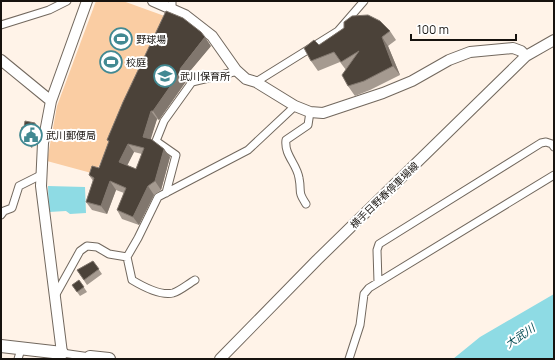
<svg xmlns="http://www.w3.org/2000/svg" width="555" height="360" viewBox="0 0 555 360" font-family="Manrope,'Noto Sans JP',sans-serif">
	<rect width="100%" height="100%" fill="#fff3e8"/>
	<path fill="#facda3" d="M96,1H123L170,18L95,174L47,161L57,106Z"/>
	<path fill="#8edbe4" d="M48,186L85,187L86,213L70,214L66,211L49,212Z
		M554,294V359H453L480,337Z"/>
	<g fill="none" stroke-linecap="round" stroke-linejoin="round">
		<g stroke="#72685e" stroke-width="9">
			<path id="street" d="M172,9V1
				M1,25L49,10L67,1
				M256,82L338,31L364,1
				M166,193L176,155L156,141L164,121L192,82L238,71
				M306,204C297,190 302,193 299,178C297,164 284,155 286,140L308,125L310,112
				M1,215L4,211L12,208L19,186L41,175
				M127,257L132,280C142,286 161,296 173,293C180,291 188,284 195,280
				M378,282L377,250L379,244L541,143L546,142L552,144L554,147
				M55,296L80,251L87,246L97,247L109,254L127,257L138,238L158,197L248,150L295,106
				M62,353L90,357V359
				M18,359L21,349
				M349,359L360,325L364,294L369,288L554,175"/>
		</g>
		<g stroke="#72685e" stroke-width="12">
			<path id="secondary" d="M153,1L185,15L212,36L236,70L246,79L256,82L295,106L310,112L323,113L383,93L412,81L449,60L470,52L513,48L521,51L526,56
				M1,60L51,101
				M62,353L41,186L43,143L51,101L87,1
				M220,359L317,260L526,56L554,40"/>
		</g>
		<g stroke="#72685e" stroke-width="14">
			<path id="highway" d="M1,346L62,353
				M90,357L109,359"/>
		</g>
		<use href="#street" stroke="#fff" stroke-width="7"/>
		<use href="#secondary" stroke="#fff" stroke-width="10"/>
		<use href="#highway" stroke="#fff" stroke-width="12"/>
	</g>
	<path fill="#a59a90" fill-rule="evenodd" d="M344,28L390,31L396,40L388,46L400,75L370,90L355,96L348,86L346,70L340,62L318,71L311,61L319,45Z
		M211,46L185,77L187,80L159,120L157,119L150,139L164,149L170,157L161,190L154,195L139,225L122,219L117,210L124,193L116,190L107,214L92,210L86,202L93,181L89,175L99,168L109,142L107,140L123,102ZM134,152L142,154L136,169L127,165Z
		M39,128L36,139H34L32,148L23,141L20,136Z
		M93,261L102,274L87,285L77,270Z
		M79,280L87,292L80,296L72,285Z"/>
	<path fill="#81776e" d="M205,37L211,46L185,77L180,69Z
		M382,37L388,46L400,75L393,66Z
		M181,71L187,80L159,120L153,111Z
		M151,111L157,119L149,145L143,137Z
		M35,123L39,128L36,139L33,135Z
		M31,134L34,139L32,148L29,143Z
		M128,144L134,152L125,170L119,162Z
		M164,149L170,157L161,190L155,181Z
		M110,181L116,190L107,214L101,206Z
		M148,186L154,195L139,225L133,217Z"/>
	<path fill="#4b4239" stroke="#81776e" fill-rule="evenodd" d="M166,11L183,18L201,32L205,37L180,69L181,71L153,111H151L143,137L151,139L164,149L155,181L148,186L133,217L117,210L126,188L110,181L101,206L86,202L94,178L89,175L92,166L99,168L109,141L107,140L123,102ZM128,144L144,148L136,169L119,162Z
		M368,15L380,21L390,31L382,37L393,66L364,81L348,86L342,75L359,51L341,62L334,52L311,61L304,48L314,40L319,45L344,28V22L352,16Z
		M25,121L35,123L33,135L31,134L29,143L20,136L22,127H24Z
		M93,261L99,269L84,280L77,270Z
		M79,280L84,287L77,292L72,285Z"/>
	<defs>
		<g id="stadium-ring" transform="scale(1.15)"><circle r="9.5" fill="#fff" stroke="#428992" stroke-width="1.5"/><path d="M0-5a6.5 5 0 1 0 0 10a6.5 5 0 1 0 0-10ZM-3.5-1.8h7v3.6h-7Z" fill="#428992"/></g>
		<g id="school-ring" transform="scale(1.15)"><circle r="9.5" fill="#fff" stroke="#428992" stroke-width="1.5"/><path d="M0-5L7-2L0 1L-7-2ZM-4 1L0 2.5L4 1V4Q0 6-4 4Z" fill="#428992"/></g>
		<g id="civic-ring" transform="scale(1.15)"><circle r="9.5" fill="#fff" stroke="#428992" stroke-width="1.5"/><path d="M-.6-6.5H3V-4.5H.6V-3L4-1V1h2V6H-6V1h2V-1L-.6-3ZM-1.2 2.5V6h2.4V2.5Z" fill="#428992"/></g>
	</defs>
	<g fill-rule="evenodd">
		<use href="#stadium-ring" x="121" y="39"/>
		<use href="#stadium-ring" x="111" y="62"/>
		<use href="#school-ring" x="165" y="76"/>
		<use href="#civic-ring" x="31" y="135"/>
	</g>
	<g text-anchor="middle" stroke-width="4" stroke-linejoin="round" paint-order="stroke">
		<g font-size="10" fill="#16120e" stroke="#fff" text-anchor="start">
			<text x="136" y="43">野球場</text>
			<text x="126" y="66">校庭</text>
			<text x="180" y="80">武川保育所</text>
			<text x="46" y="139">武川郵便局</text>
		</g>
		<g font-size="10" fill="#16120e" stroke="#fff">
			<text transform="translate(384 195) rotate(-44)" y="4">横手日野春停車場線</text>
		</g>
		<g font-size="11" font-style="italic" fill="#064d55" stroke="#fff">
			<text transform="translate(520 336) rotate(-34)" y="4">大武川</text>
		</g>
	</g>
	<rect width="555" height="360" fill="none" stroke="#16120e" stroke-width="4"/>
	<path d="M411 34v6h105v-6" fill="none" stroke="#16120e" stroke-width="2"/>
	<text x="417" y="34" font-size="12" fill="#16120e" stroke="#ffffff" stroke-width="3" paint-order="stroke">100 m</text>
</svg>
